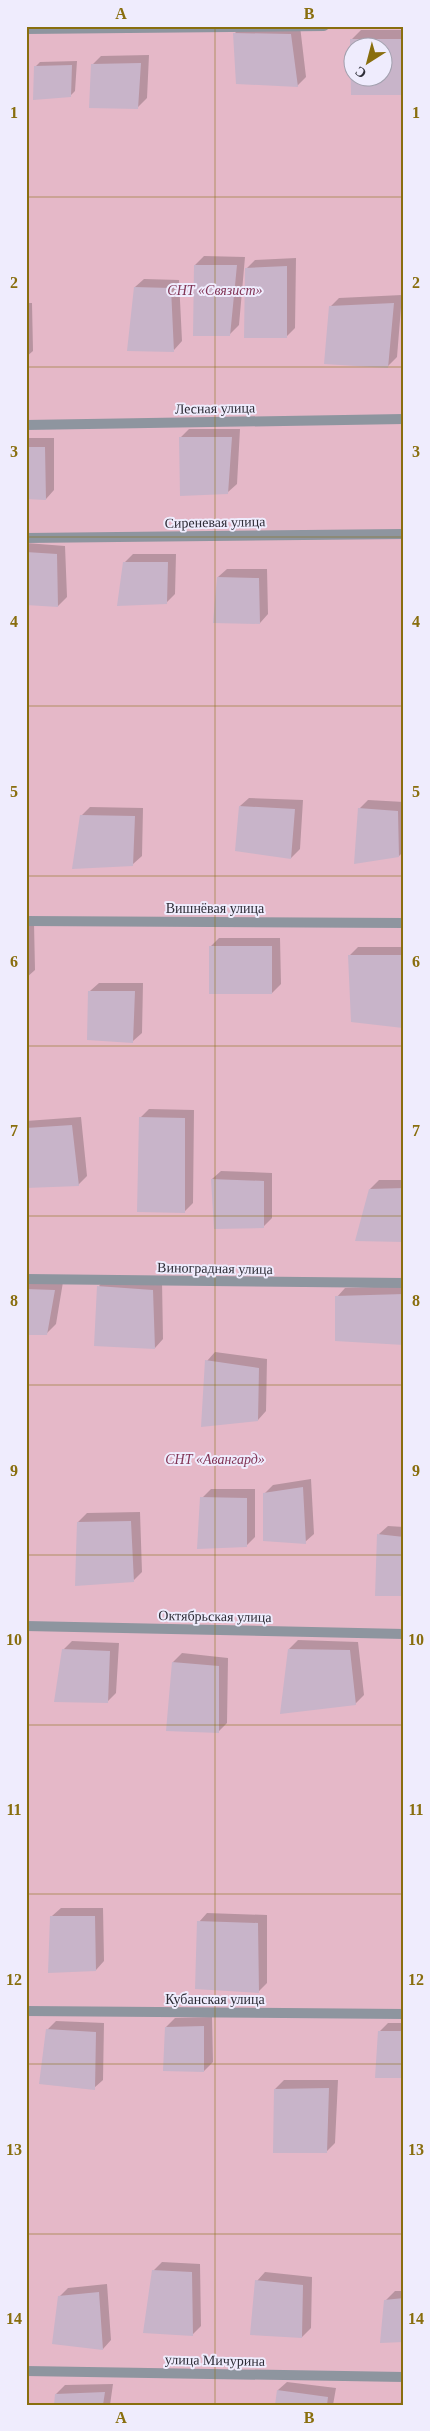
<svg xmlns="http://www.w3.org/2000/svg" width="430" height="2431" viewBox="0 0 430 2431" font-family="'Times New Roman',serif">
	<rect width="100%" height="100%" fill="#efecfd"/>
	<path fill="#e5b8c8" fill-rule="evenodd" d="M26,26H404V2405H26ZM352,48H382V78H352Z"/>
	<path fill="#0003" fill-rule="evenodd" d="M242,26H300L306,77L297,86L234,34Z
		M361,30H404V90L401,93H352V39ZM352,48H382V78H352Z
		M149,55L147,98L138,107L92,65L101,56Z
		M77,61L75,91L70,96L35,67L40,62Z
		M204,256L245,257L239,325L230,334L195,265Z
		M296,258L295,328L286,337L246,269L255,260Z
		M144,279L179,280L182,341L174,350L135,287Z
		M402,295L397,357L388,366L330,307L339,298Z
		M26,303H32L33,351L26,357Z
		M189,429H240L237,484L228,492L180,438Z
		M26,438H54V490L46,499L26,498Z
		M26,543L65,546L67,597L58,606L26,603Z
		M133,554H176L175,594L166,603L124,563Z
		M227,569H267L268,614L260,623L218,577Z
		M249,798L303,800L300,849L291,858L240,806Z
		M368,800L404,802V851L399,856L359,809Z
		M90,807L143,808L142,856L133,864L81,816Z
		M26,923H34L35,970L26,978Z
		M219,938H280L281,984L272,993L210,947Z
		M358,947H404L402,1026L349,956Z
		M99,983H143L142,1033L133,1041L90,991Z
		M149,1109L194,1110L193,1203L184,1212L140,1118Z
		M81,1117L87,1176L78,1185L26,1187V1121Z
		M221,1171L272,1173V1218L263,1227L212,1179Z
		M379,1180H404V1241L370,1189Z
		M107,1277L162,1281L163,1339L155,1348L99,1286Z
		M26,1280L63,1282L56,1324L47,1333H26Z
		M404,1286V1343L337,1297L345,1288Z
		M215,1352L267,1359L266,1411L258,1420L207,1361Z
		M311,1479L314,1534L305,1542L264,1494L273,1485Z
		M211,1489H255V1537L246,1546L202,1498Z
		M140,1512L142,1572L134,1580L78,1522L87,1513Z
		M388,1526L404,1527V1595L379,1534Z
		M298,1640L358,1642L364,1695L355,1704L289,1649Z
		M72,1641L119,1643L116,1693L107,1702L63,1650Z
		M182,1653L228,1658L227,1723L218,1732L167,1729L173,1662Z
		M61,1908H103L104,1961L96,1970L52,1916Z
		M207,1913L267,1915V1983L258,1992L199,1922Z
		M212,2017L213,2062L204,2071L166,2027L175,2018Z
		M56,2021L104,2023L103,2080L94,2088L47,2030Z
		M388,2023H404V2077L379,2032Z
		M284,2080H338L335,2143L326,2152L275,2089Z
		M162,2262L200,2264L201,2326L192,2335L153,2271Z
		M265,2272L312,2277L311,2328L302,2337L257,2281Z
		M107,2284L111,2340L103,2349L59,2297L68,2288Z
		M395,2291H404V2341L386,2300Z
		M287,2382L336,2388L333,2405H276L278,2390Z
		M113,2384L110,2405H56V2394L65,2385Z
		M404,2398V2405H400L401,2401Z"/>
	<path fill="#c8b4c9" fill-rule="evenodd" d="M233,33L291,34L298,87L236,84Z
		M350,39H401V95H351ZM352,48H382V78H352Z
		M141,63L138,109L89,108L91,64Z
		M72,65L71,97L33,100L34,66Z
		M194,265H237L230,336H193Z
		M287,266V338H244L245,268Z
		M134,287L171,288L174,352L127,351Z
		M394,303L388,368L324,364L329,306Z
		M179,437H232L228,494L180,496Z
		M26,447H45L46,500L26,499Z
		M26,552L57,554L58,607L26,605Z
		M123,562H168L167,604L117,606Z
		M217,577L259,578L260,624L213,623Z
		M239,806L295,809L291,859L235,851Z
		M358,808L398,811L399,857L354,864Z
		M80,815L135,816L133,866L72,869Z
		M209,946H272V994H209Z
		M348,955H402L403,1028L351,1022Z
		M88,991H135L133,1043L87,1040Z
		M139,1117L185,1118V1213L137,1212Z
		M72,1125L79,1186L26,1188V1128Z
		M211,1179L264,1181V1228L214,1229Z
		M404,1188V1242L355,1241L369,1189Z
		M97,1286L153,1290L155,1349L94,1346Z
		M26,1289L55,1290L47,1335H26Z
		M404,1294V1345L335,1341V1296Z
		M205,1360L259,1368L258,1421L201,1427Z
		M303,1487L306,1544L263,1541V1493Z
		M200,1497L247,1498V1547L197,1549Z
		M131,1521L134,1582L75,1586L77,1522Z
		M377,1534L404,1537V1596H375Z
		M62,1649L110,1651L108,1703L54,1702Z
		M288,1649L350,1650L356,1705L280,1714Z
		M172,1662L219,1666V1733L166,1731Z
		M50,1916H95L96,1971L48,1973Z
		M197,1921L258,1923L259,1993L195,1989Z
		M204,2026V2072L163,2071L165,2027Z
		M46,2029L96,2032L95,2090L39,2084Z
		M378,2031H404V2078H375Z
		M329,2088L327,2153H273L274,2089Z
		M152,2270L192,2272L193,2336L143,2333Z
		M255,2280L303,2285L302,2338L250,2335Z
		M99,2292L103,2350L52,2344L58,2296Z
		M404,2298V2342L380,2343L384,2300Z
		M277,2390L328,2397L327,2405H275Z
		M105,2392L103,2405H54L55,2394Z"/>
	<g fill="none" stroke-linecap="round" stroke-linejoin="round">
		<path stroke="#8e959f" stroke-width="10" d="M26,29L324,26
			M26,425L404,419
			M26,538L404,534
			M26,921L404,923
			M26,1279L404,1283
			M26,1626L404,1634
			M26,2011L404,2014
			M26,2371L404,2377"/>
	</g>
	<path fill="none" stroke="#896e0e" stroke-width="1" stroke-opacity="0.55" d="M215,26V2405M26,197H404M26,367H404M26,537H404M26,706H404M26,876H404M26,1046H404M26,1216H404M26,1385H404M26,1555H404M26,1725H404M26,1894H404M26,2064H404M26,2234H404"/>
	<g text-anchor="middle" stroke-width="4" stroke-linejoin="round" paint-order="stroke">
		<g font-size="14" font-style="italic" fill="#813455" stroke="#efecfd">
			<text x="215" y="295">СНТ «Связист»</text>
			<text x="215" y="1464">СНТ «Авангард»</text>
		</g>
		<g font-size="14" fill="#2e2d37" stroke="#efecfd">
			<text transform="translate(215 408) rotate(-1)" y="5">Лесная улица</text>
			<text transform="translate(215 522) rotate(-1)" y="5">Сиреневая улица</text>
			<text x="215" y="913">Вишнёвая улица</text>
			<text transform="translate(215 1268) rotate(1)" y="5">Виноградная улица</text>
			<text transform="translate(215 1616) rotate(1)" y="5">Октябрьская улица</text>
			<text x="215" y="2004">Кубанская улица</text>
			<text transform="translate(215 2360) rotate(1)" y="5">улица Мичурина</text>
		</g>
	</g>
	<rect width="430" height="2431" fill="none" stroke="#efecfd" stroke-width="55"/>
	<g transform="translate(368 62) rotate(216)"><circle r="24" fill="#efecfd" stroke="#a2a0ae"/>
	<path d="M0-4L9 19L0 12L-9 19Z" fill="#896e0e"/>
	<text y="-8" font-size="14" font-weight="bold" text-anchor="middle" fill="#2e2d37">С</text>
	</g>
	<rect x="28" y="28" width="374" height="2376" fill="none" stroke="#896e0e" stroke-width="2"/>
	<g font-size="16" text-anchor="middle" font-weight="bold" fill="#896e0e">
		<text x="121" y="19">A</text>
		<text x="309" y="19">B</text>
		<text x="14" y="118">1</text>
		<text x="416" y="118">1</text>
		<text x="14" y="288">2</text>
		<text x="416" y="288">2</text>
		<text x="14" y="457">3</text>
		<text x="416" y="457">3</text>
		<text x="14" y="627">4</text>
		<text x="416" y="627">4</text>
		<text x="14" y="797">5</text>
		<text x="416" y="797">5</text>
		<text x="14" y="967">6</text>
		<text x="416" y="967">6</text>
		<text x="14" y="1136">7</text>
		<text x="416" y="1136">7</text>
		<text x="14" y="1306">8</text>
		<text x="416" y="1306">8</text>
		<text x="14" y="1476">9</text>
		<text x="416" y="1476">9</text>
		<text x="14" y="1645">10</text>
		<text x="416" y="1645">10</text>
		<text x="14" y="1815">11</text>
		<text x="416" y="1815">11</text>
		<text x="14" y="1985">12</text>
		<text x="416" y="1985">12</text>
		<text x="14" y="2155">13</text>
		<text x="416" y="2155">13</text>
		<text x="14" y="2324">14</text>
		<text x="416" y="2324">14</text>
		<text x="121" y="2423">A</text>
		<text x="309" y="2423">B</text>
	</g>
</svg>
